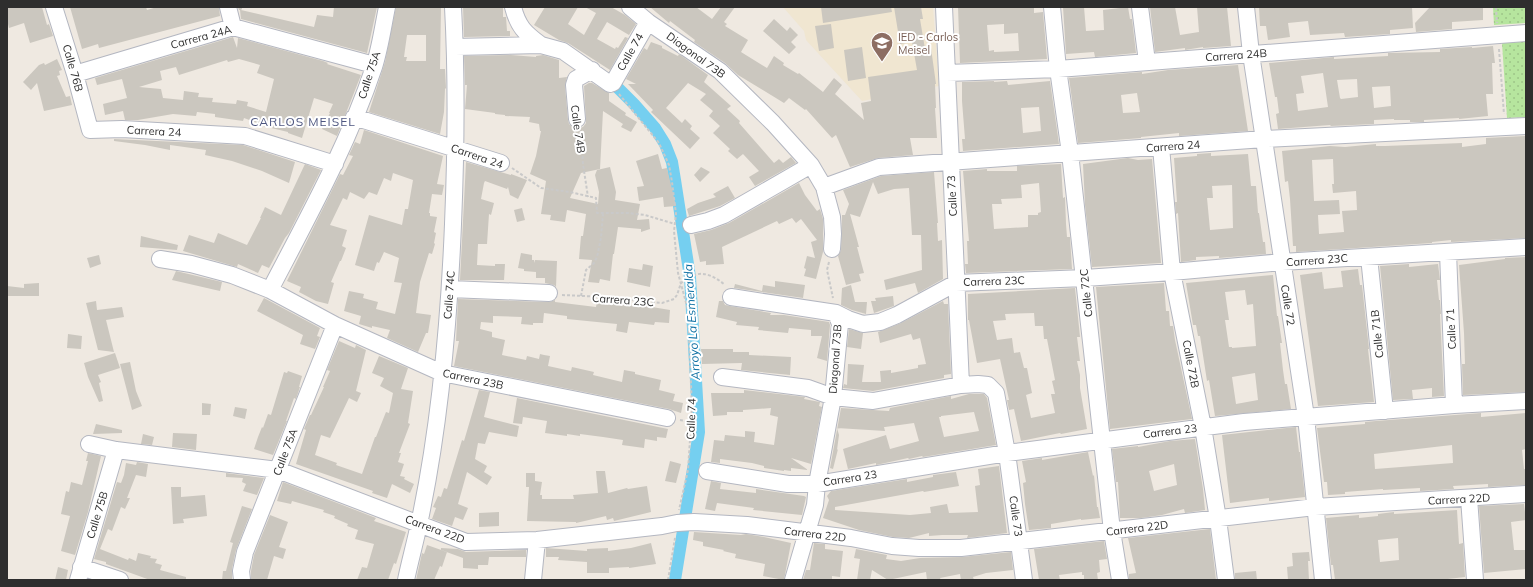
<svg xmlns="http://www.w3.org/2000/svg" width="1533" height="587" viewBox="0 0 1533 587" font-family="Mulish,sans-serif">
	<defs>
		<pattern id="park-dots" width="8" height="8" patternUnits="userSpaceOnUse"><rect width="8" height="8" fill="#b6e59e"/><path d="M2 2h.1M6 6h.1" fill="none" stroke="#9dc588" stroke-width="1.8" stroke-linecap="round"/></pattern>
	</defs>
	<rect width="100%" height="100%" fill="#efe9e1"/>
	<path fill="#f0e6d1" d="M783,7H933L939,86L862,101L806,40L804,31Z"/>
	<path fill="url(#park-dots)" d="M1493,7H1526V23L1494,25Z
		M1526,41V117L1507,118L1502,43Z"/>
	<g fill="none" stroke-linecap="round" stroke-linejoin="round">
		<path stroke="#75cff0" stroke-width="12" d="M613,83L634,104L655,128L665,144L672,162L675,180L690,277L699,432L675,580"/>
	</g>
	<path fill="#cbc7bf" fill-rule="evenodd" d="M7,7H42L47,25L49,24L53,36L30,43L24,23L9,28L7,20Z
		M70,7H146L147,10L157,7H219L220,16L99,48L98,44L82,49Z
		M238,7H242V9L241,10L314,27L317,15L333,17L334,7H377L367,53L241,19L240,10H239Z
		M396,7H441L440,69H445L446,88L445,89L444,112L440,134L369,112L385,62ZM407,35H426V61H406L407,57H404Z
		M463,7H503V17H506L507,31H510V36L464,37Z
		M545,7H578L568,24L584,35L596,13L585,7H611L625,15L636,24L629,35L607,22L597,39L615,49L616,47L618,48L625,37L628,38L610,70L568,43L559,40L534,25Z
		M650,7H696L712,19L721,7H735L724,22L727,24L725,26L748,40L741,52L767,68L774,56L784,63L783,65L798,74L799,73L823,92L834,78L842,85L835,94L864,120L861,103L871,101L868,77L917,70L912,42L900,44L894,7H921L923,19H920L925,49L931,48L936,84H935L936,108H935L937,138H910L913,155L878,158L850,167L836,135L832,138L806,109L805,110L789,98L784,103L738,75L725,63L694,42L695,40L670,21L669,23Z
		M821,7H891L892,12L823,23Z
		M958,7H1034V13L1043,12L1047,59L960,63ZM1004,24V34L1018,33L1019,51L994,52V50L989,51L987,25Z
		M1063,7H1084L1086,31L1104,30L1103,10L1128,7L1130,19H1132L1136,53L1095,57L1094,52L1066,54Z
		M1150,7H1175L1180,35L1199,32L1197,7H1227L1231,46L1203,48V47L1185,50V48L1155,52Z
		M1259,7H1412L1413,28L1390,30V34L1345,37L1344,33L1310,35L1308,21L1288,23L1290,37L1268,40L1266,26H1260Z
		M1430,7H1483V20L1452,22V29L1416,32L1415,23Z
		M774,19L787,31L790,27L798,35L791,42L796,47L789,54L763,31Z
		M831,24L834,48L819,51L815,26Z
		M233,37L237,48L238,38L323,61L328,63L327,64L361,75L337,136L322,129L330,113H329L333,104L314,98L302,138L288,133V132L263,126V125L244,118L243,121L215,117V114L197,112L196,116L173,114L138,120H125L123,111L105,115L103,104L127,98L122,79L97,85L95,78ZM239,59L260,65L257,73L274,79L266,112L247,106L248,102L237,100L236,104L212,102L213,98L198,97L199,93L184,91L183,100L163,98L161,89L139,87L162,80L160,71L176,67L179,75L227,60L228,62Z
		M651,42L662,46V48L678,56L679,54L708,75L704,82L731,106L727,109L740,121L739,123L774,163L779,159L783,163L791,157L796,163L755,186L749,177L759,171L743,154L737,159L728,151L730,149L713,133L720,126L709,116L713,111L700,100L706,94L688,83L666,108L682,123L685,119L692,126L690,129L700,138L690,149L651,112L653,110L628,84H636L626,79L644,48L647,50Z
		M1493,46L1495,63H1492L1493,94H1486L1488,116L1459,119V118L1424,120V122H1410V120H1394V119L1374,120V124L1331,126L1330,125L1278,129L1276,114L1279,113L1277,97H1275L1269,63L1334,57V59L1388,56V53L1440,52V49L1472,47V48ZM1323,73L1328,107L1298,111L1296,94L1304,93L1301,76ZM1357,79L1358,97L1341,99L1340,98L1337,80ZM1390,86L1391,106L1374,108L1372,87Z
		M862,47L866,78L848,81L844,50Z
		M511,55L536,57V56L543,55L559,60V78L567,77L565,86L568,120L569,124L573,127L578,128L583,127L586,123L584,86L589,83H592L609,93V101L626,113L625,115L637,122L631,132L621,127L623,124L603,111L600,169L581,173L570,198L598,204L599,192L595,175L597,170L610,167L616,192L615,200L640,204L637,220L649,219L650,229L641,232V229L618,227L614,254H613L610,281L600,279L599,283L588,282L592,260L579,259L581,236H583L586,214L567,210L565,222L550,220L551,215L541,214L546,181L530,174L536,156L541,131H540L539,124L529,122L530,117L505,116V115L495,114V113L465,109L467,85H465L464,56Z
		M57,59L62,70L59,71L60,75L57,76L66,97L70,96L72,105L44,111L37,83L31,90L23,82L39,65L44,63L45,65Z
		M1238,65L1248,131L1179,136V133L1141,137V138L1078,143L1069,78L1142,72V74L1168,70ZM1137,93L1140,112L1123,113L1121,95Z
		M994,81V82L1007,81L1008,85L1050,81L1059,144L963,151L962,139H965L962,101V82ZM1039,107L1041,131L1023,133L1021,108Z
		M364,130L443,156L437,184L444,185L442,195L432,194L429,213H430V216L437,217L434,232L436,233L434,243L435,244L432,254L429,253L420,282L416,313L431,315L428,333H426L418,352L387,338L390,330L372,326V328L359,324L361,316L344,311L349,291L364,294L363,298L378,302L376,309L395,314L402,283L394,282L399,258L384,252L379,263L377,262L374,271L355,265L369,215L402,225L405,209H408L413,180L393,173L391,181L384,178L377,195L369,192L364,199L350,192L347,200L343,198L330,225L347,230L342,246L346,248L341,261H340L331,282L334,283L328,304L316,301L299,292L301,287L287,281L340,174L343,175L353,156L349,155L355,142L360,144Z
		M1525,136L1526,238L1451,242V240L1432,242V243L1296,252V246H1293L1290,199L1288,181L1285,182L1282,151L1330,146L1345,147L1376,144V146H1385L1462,143V147L1486,144V138ZM1333,159L1334,184H1332L1333,193L1356,191L1357,210L1342,211L1344,232L1319,234L1318,215L1340,214L1339,200L1314,201L1312,160Z
		M114,139L243,145L295,162L289,183L262,171L232,161L205,155L206,150L170,145V150L145,145L114,141Z
		M1211,153V156L1248,154L1251,186H1256L1258,213H1259L1263,242H1265L1266,254L1219,258V256L1196,257V260L1181,262L1178,213L1176,214L1175,202H1177L1174,158L1197,156V154ZM1232,185L1233,228L1210,230L1207,198H1213L1212,186Z
		M658,154L662,169L667,168L676,206L664,207L663,197L639,201L637,187L644,186L636,161Z
		M1128,158L1138,160L1152,159L1161,263L1092,267L1085,205L1083,164Z
		M466,162L511,175V174L527,180L518,199L510,195L508,187L507,189L485,181L484,183L481,199L494,203L491,215L489,214L487,244H478L477,265L495,266V264H505L504,280H460Z
		M305,164L321,170L289,233L285,238L269,268L262,265L258,273L238,264L237,267L183,251L189,235L214,243L218,233L247,245L261,218H260L265,207L281,215Z
		M1061,164L1063,198L1065,197L1066,224L1067,237H1070L1072,269L966,273L965,264H968L967,241H969L963,171L987,169V171H1017V166ZM1039,183L1041,212L1038,213V215H1028V227L994,229L992,204H1002L1001,199L1022,198L1021,185Z
		M701,167L710,172L700,182L694,175Z
		M934,172L938,223H937L938,241L942,240L943,279L918,293L915,283L886,290L884,280L922,270L921,235H912L909,188L894,189L878,194L873,182L860,217L850,214L859,247H857L864,273L859,274L861,281L846,285L838,256L841,250L842,218V215H845L849,204L843,190L881,176Z
		M799,183L805,195L817,211L820,209L823,219V252L816,279L804,276L806,269L804,268L807,256L815,258L811,242L817,240L801,219L796,223L792,218L779,224L777,221L722,247L724,264L706,265V261L700,262L694,234L711,230L729,223Z
		M728,186L735,198L720,206L689,216L687,209L698,203L716,197L713,194Z
		M522,208L525,220L517,222L514,210Z
		M141,236L178,245L177,250L140,247Z
		M521,253L532,255V260H534L535,263V260L557,261L556,287L554,285L545,283V278H536V272L524,271V269L518,268Z
		M99,255L101,264L90,268L87,258Z
		M1526,257V392L1463,395L1462,364H1465L1464,333L1459,265L1505,259V258Z
		M643,264L653,266L650,287L627,282L629,268L642,270Z
		M1409,264V267L1438,264L1440,280H1437L1439,300H1440L1441,314H1440L1444,396L1432,397V388L1412,390L1413,399L1393,400L1380,266Z
		M1358,269L1360,285H1362L1369,349H1368L1374,402L1318,406L1300,275L1322,272L1324,289L1343,287L1341,271Z
		M176,271L222,282L220,291L172,280Z
		M1273,275L1277,316H1278L1282,343H1280L1283,370L1285,384H1287L1291,409L1215,416L1209,380L1207,381L1200,336H1198L1196,325H1193L1186,283ZM1245,290L1247,305L1253,304L1256,346L1232,348V347H1229L1225,320H1229L1225,292ZM1255,373L1258,400L1236,404L1232,377Z
		M775,281L805,285L803,298L734,288L735,284L762,291L763,285L775,287Z
		M39,283V296H7V286L24,288V284Z
		M1164,283L1166,311H1169L1170,326H1173L1175,340L1192,419L1110,429L1096,287Z
		M851,285L855,302H867L866,314L852,310L841,305L842,288Z
		M1075,288L1080,337H1077L1080,361H1077L1080,375V388L1087,429L1061,434L1060,433L1021,441L1014,409L1009,410L1007,400H1009L1000,359L977,363L969,320H968V294ZM1034,313L1035,326H1043L1044,339H1047L1055,380L1052,381L1055,394H1051L1055,413L1031,418L1026,395L1032,393L1027,368H1024L1020,352L1014,353L1012,338L997,340L993,321L1006,320L1005,314Z
		M893,296L894,306L874,313L871,301H876L875,298Z
		M264,298L320,328L317,336L320,337L315,349L300,344L303,335L257,311Z
		M458,299L549,302L555,300V302L596,307L597,301L609,302V301L628,303V306L640,305L670,310L669,323L655,322L654,325L629,322L627,333L616,331L617,324L567,319V316L544,313L543,323H533V325L521,324L522,317L493,316V323L481,322L480,329L492,332V337L505,340L502,355L526,360L527,356L539,359L540,354L544,355L550,356L548,366L571,371L572,367L594,372L593,375L622,382L624,370L635,372V374L661,380L659,390L675,394L673,401L683,403L681,413L669,409L454,366L459,341H456Z
		M96,301L97,310L122,307L124,317L106,320L114,352L98,350L86,303Z
		M719,301H723L725,305L730,306L771,313L770,315H784L829,322L830,325L827,361L817,358L822,336H811V330L789,328L788,333L758,330L759,327L736,325L737,322L716,317Z
		M943,301L944,304H948L951,374L944,375V378L873,391L843,388L844,384L847,385L848,364L864,365L862,382H881L880,371L891,370V373L918,368V365L926,364L920,338L913,340L911,334L880,343L878,332L901,323Z
		M849,329L863,333L861,349L847,347Z
		M68,334L82,336L81,349L67,348Z
		M339,341L355,348L356,345L366,350L356,391L361,393L357,402L349,398L330,438L321,435L315,455L337,463L336,465L362,474L375,437H376L386,412L389,413L393,393L380,386L384,378L372,373L379,356L408,368L401,389L413,391L408,423L410,424L399,453H401L398,462L404,464L400,476L405,477L404,479L414,484L410,493L392,484L387,498L372,493L373,491L296,464L306,430L304,429L310,415H311L324,387H323L330,371L327,370Z
		M701,349H733V352H749V355L791,357L790,375L741,370L742,363L702,364Z
		M115,353L120,368L98,375L101,382L99,383L103,401L99,402L88,377L84,363Z
		M130,362L136,391L142,406L132,410L120,364Z
		M288,371L302,376L299,387H300L296,399L294,398L286,421H287L273,455L254,449L258,437L262,427L263,428L268,414L271,415L284,372L287,373Z
		M479,390L490,392L484,417L519,426L517,437L489,432L485,444L478,443L475,459L487,466L484,472L492,477L487,485L467,472L458,504L468,508L463,520L455,517L452,526L432,519L436,508L433,507L438,496L441,497L444,488L447,489L462,440L464,441Z
		M744,390L805,397L804,399L820,402L819,406L822,407L811,464L791,458L808,470L791,468V471L784,470V471L764,468V466L752,463L720,459V463L711,462L714,440L724,441L725,435L745,437V431L755,432L754,442L774,445L778,417L770,415L771,408L743,410V412H727V415L713,416L711,393H744Z
		M969,394H984L987,398L996,445L923,457L922,456L909,459L908,458L876,465V463L848,469L843,449L886,435L890,449L919,441L914,423L885,427H884L885,431L837,428L839,435L837,450L838,449L833,469L830,468L841,408L889,411L890,408L951,396V399ZM974,412L979,431L944,437L939,417H941V416Z
		M517,398L668,429L666,438L657,437V441L645,439L644,448L622,445L623,440L603,437L580,434V436L567,434V436L545,433L547,421L523,417L522,424L513,423Z
		M202,403L211,404L210,415H202Z
		M235,407L247,409L245,419L233,416Z
		M1481,413V417L1526,413V449L1522,450L1524,469H1526V485L1488,487V484L1453,486L1454,489L1420,491V488L1383,490V489L1345,492V494L1328,495L1327,482H1324L1317,428L1365,424V422L1376,421ZM1452,445L1453,463L1375,469L1374,454Z
		M96,424L122,430V433L93,434Z
		M1296,427L1299,452H1300L1305,497L1269,501V498L1230,503L1222,435Z
		M173,433L197,434L196,450L172,447Z
		M143,434L154,437L152,445L141,444Z
		M1195,439L1203,489L1205,510L1185,513L1184,509L1162,515L1141,518H1120L1118,482H1116L1112,449L1138,446V447L1170,441ZM1174,464L1177,485L1154,491L1149,471Z
		M1088,452L1093,476L1094,475L1097,507H1098L1100,518L1081,520V519L1051,524V528L1029,530L1025,504L1023,483L1026,482L1022,461L1042,458V460Z
		M88,453L101,456L88,512L75,555L61,551L70,516L61,514L66,491L69,492L71,482L82,485L88,461H86Z
		M670,461L681,464L676,483L665,481Z
		M137,462L148,464L146,477L136,475L127,498H130L125,509L121,507L112,531L108,529L100,549L128,560L129,558L136,561L138,553L151,556L150,558L157,559L155,563L162,565L160,570L186,577V580H150L106,564V562L94,559L117,482L121,483L124,475L126,463L136,465Z
		M999,466L1007,533L967,538L968,535H942L929,536V533L909,538L893,537L859,530L823,518L829,500L827,496L831,491L907,479V482L933,477V475L956,472L959,486L924,492L923,491L835,507V510L910,515L931,513L930,507L947,504L949,513L978,512L975,486L980,485L978,469Z
		M596,471H605L608,493L627,488L628,489L647,486L651,512L614,521L613,518L607,520L606,516L576,523V522L527,521L529,487H526V473H535V481L542,482L540,495H542V499H574L573,495L598,493Z
		M226,473L264,478L257,495L243,491L246,484L242,482L243,478L226,477Z
		M711,481L721,483L720,489L756,493V489L804,496L806,497L802,515L753,510L754,508L717,503L715,511L705,509Z
		M283,482L376,518L374,521L406,532L396,564L394,563L388,580H357L362,567L367,568L374,544L355,539L358,530L347,526L348,524L334,518L335,516L323,512L324,510L292,501L291,504L277,501Z
		M171,487H181V497L205,495L207,516L183,519L184,523L173,524Z
		M1524,504L1526,520L1511,522L1514,550H1526V569L1484,573L1479,506Z
		M242,506L252,509L236,550L232,569V580H222L223,571H226L233,543L230,542Z
		M1457,510L1459,544L1463,543L1465,577L1439,580H1335L1333,565H1331L1326,518L1359,515V518L1378,516V514L1394,512V514ZM1398,538L1399,560L1380,562L1378,540Z
		M499,512V526L479,527V513Z
		M270,515L288,522L279,547L286,549L283,559L274,556L267,580H251V571L254,555Z
		M1210,529L1216,580H1129V574L1136,573L1128,538Z
		M694,532L741,535L746,534L764,537L791,543L784,580L763,576L765,564L735,558L736,554L723,551L724,550L703,546V542L693,540Z
		M1104,541L1107,559L1099,560L1100,572L1097,573L1098,580H1084V575H1082V572L1059,575L1060,580H1039L1034,549Z
		M651,543L656,564L629,568V567L609,568V573H587V562L558,560L559,557H546V548L587,551V549L608,548V551L631,548Z
		M814,543L825,544V549L843,551L840,577L832,576V580H803L806,570H810Z
		M427,545L447,552L442,567L440,566L434,580H416L422,553L424,554Z
		M441,548L458,549L466,552L526,550V557H489L488,565H478V569L463,568V558L441,550Z
		M856,549L887,555L886,559L901,561L920,558L962,557L1011,552L1013,570L986,573L973,577L974,580H961L960,574L940,578L941,580H927L926,572L888,580L872,570L870,580H857L860,559L854,558Z
		M1309,552L1310,561H1308L1309,580H1288L1287,567L1293,566L1292,553Z
		M58,567L68,570L66,580H55Z
		M1256,571L1257,580H1235V573Z"/>
	<g fill="none" stroke-linecap="round" stroke-linejoin="round">
		<g stroke="#b4b7c1" stroke-width="18">
			<path id="minor" d="M54,7L75,74L90,130L122,129L245,136L335,164
				M228,7L233,27
				M513,7C518,27 525,33 541,45
				M630,7L648,22L720,71L773,123L811,165L824,187L832,217L833,234L832,249
				M944,7L961,385
				M1052,7L1058,69L1070,153L1112,531L1120,580
				M1140,7L1147,62
				M1246,7L1251,54L1306,417L1323,580
				M455,47L541,45L563,51L610,84
				M947,73L1058,69L1526,33
				M75,74L233,27L374,65
				M613,83L648,22
				M354,117L501,163
				M577,119L574,85L576,79L592,70
				M1161,147L1172,272L1203,427L1218,519L1226,580
				M824,187L879,167L1264,139L1526,126
				M691,225L708,221L724,215L811,165
				M1448,252L1454,405
				M1369,257L1385,411
				M160,259L191,264L232,275L270,290L335,325L442,373L667,418
				M450,289L549,293
				M270,290C308,217 348,145 374,67C380,48 383,27 387,7
				M731,297L836,313L848,319L863,324L880,322L897,315L956,283L1085,278L1172,272L1282,262L1526,247
				M722,377L808,388L833,397L873,401L961,385L978,384L988,385L996,393L1007,453L1024,580
				M89,444L116,450L278,470L466,542L537,540L662,526L677,523L694,522L747,525L851,538L892,546L919,548H961L1315,507L1526,494
				M707,471L788,484H817L1007,453L1244,422L1454,405L1526,401
				M1469,498L1475,580
				M81,567L120,580
				M78,580L116,450
				M242,580L241,571L245,552L335,325
				M406,580C410,561 415,543 419,524C440,426 449,324 453,224C456,152 457,80 453,7
				M533,580L537,540
				M793,580L815,505L817,484L833,397L840,324L836,313"/>
		</g>
		<path stroke="#c9c9c9" stroke-width="2" stroke-dasharray="3 2" stroke-linecap="butt" d="M1496,7L1497,23
			M1499,49L1504,114
			M619,94L659,143L669,165L672,182L676,214L674,231L678,273L688,310L692,409L688,470L679,510
			M581,131L583,164L588,197
			M512,168L541,188L570,192L596,198L597,213H628L645,215L675,224
			M829,262L827,270L833,298
			M562,295L606,297L662,303L674,299L677,295L681,283C685,281 690,276 695,275C705,271 717,278 725,285
			M581,296L586,270L594,263L597,257L601,238L603,213
			M680,420L691,422
			M668,580L675,538"/>
		<use href="#minor" stroke="#fff" stroke-width="16"/>
	</g>
	<defs>
		<g id="school-pin" transform="scale(1.15)"><path d="M0 17L-7.5 6A9.5 9.5 0 1 1 7.5 6Z" fill="#8d6e63" stroke="#fff"/><path d="M0-5L7-2L0 1L-7-2ZM-4 1L0 2.5L4 1V4Q0 6-4 4Z" fill="#fff"/></g>
	</defs>
	<g fill-rule="evenodd">
		<use href="#school-pin" x="882" y="43"/>
	</g>
	<g text-anchor="middle" stroke-width="4" stroke-linejoin="round" paint-order="stroke">
		<g font-size="11" fill="#2e2e2e" stroke="#fff">
			<text transform="translate(201 37) rotate(-15)" y="4">Carrera 24A</text>
			<text transform="translate(630 52) rotate(-60)" y="4">Calle 74</text>
			<text transform="translate(696 55) rotate(36)" y="4">Diagonal 73B</text>
			<text transform="translate(1236 55) rotate(-4)" y="4">Carrera 24B</text>
			<text transform="translate(73 68) rotate(74)" y="4">Calle 76B</text>
			<text transform="translate(369 75) rotate(-72)" y="4">Calle 75A</text>
			<text transform="translate(578 129) rotate(82)" y="4">Calle 74B</text>
			<text transform="translate(154 131) rotate(3)" y="4">Carrera 24</text>
			<text transform="translate(1173 146) rotate(-4)" y="4">Carrera 24</text>
			<text transform="translate(477 156) rotate(19)" y="4">Carrera 24</text>
			<text transform="translate(952 196) rotate(-93)" y="4">Calle 73</text>
			<text transform="translate(1317 260) rotate(-4)" y="4">Carrera 23C</text>
			<text transform="translate(994 281) rotate(-2)" y="4">Carrera 23C</text>
			<text transform="translate(1086 293) rotate(-96)" y="4">Calle 72C</text>
			<text transform="translate(449 295) rotate(-86)" y="4">Calle 74C</text>
			<text transform="translate(623 300) rotate(4)" y="4">Carrera 23C</text>
			<text transform="translate(1288 305) rotate(81)" y="4">Calle 72</text>
			<text transform="translate(1451 329) rotate(-93)" y="4">Calle 71</text>
			<text transform="translate(1377 334) rotate(-96)" y="4">Calle 71B</text>
			<text transform="translate(835 359) rotate(-86)" y="4">Diagonal 73B</text>
			<text transform="translate(1191 364) rotate(79)" y="4">Calle 72B</text>
			<text transform="translate(473 379) rotate(12)" y="4">Carrera 23B</text>
			<text transform="translate(691 419) rotate(-88)" y="4">Calle 74</text>
			<text transform="translate(1170 431) rotate(-7)" y="4">Carrera 23</text>
			<text transform="translate(285 452) rotate(-69)" y="4">Calle 75A</text>
			<text transform="translate(850 478) rotate(-9)" y="4">Carrera 23</text>
			<text transform="translate(1459 499) rotate(-3)" y="4">Carrera 22D</text>
			<text transform="translate(97 515) rotate(-73)" y="4">Calle 75B</text>
			<text transform="translate(1016 516) rotate(82)" y="4">Calle 73</text>
			<text transform="translate(1137 528) rotate(-7)" y="4">Carrera 22D</text>
			<text transform="translate(435 529) rotate(20)" y="4">Carrera 22D</text>
			<text transform="translate(815 534) rotate(7)" y="4">Carrera 22D</text>
		</g>
		<g font-size="11" fill="#785e54" stroke="#fff" text-anchor="start">
			<text x="898" y="41">IED - Carlos<tspan x="898" dy="13">Meisel</tspan></text>
		</g>
		<g font-size="12" letter-spacing="1" fill="#4d5680" stroke="#fff">
			<text x="303" y="126">CARLOS MEISEL</text>
		</g>
		<g font-size="12" font-style="italic" fill="#0d6fa3" stroke="#fff">
			<text transform="translate(692 322) rotate(-94)" y="4">Arroyo La Esmeralda</text>
		</g>
	</g>
	<rect width="1533" height="587" fill="none" stroke="#2e2e2e" stroke-width="16"/>
</svg>
